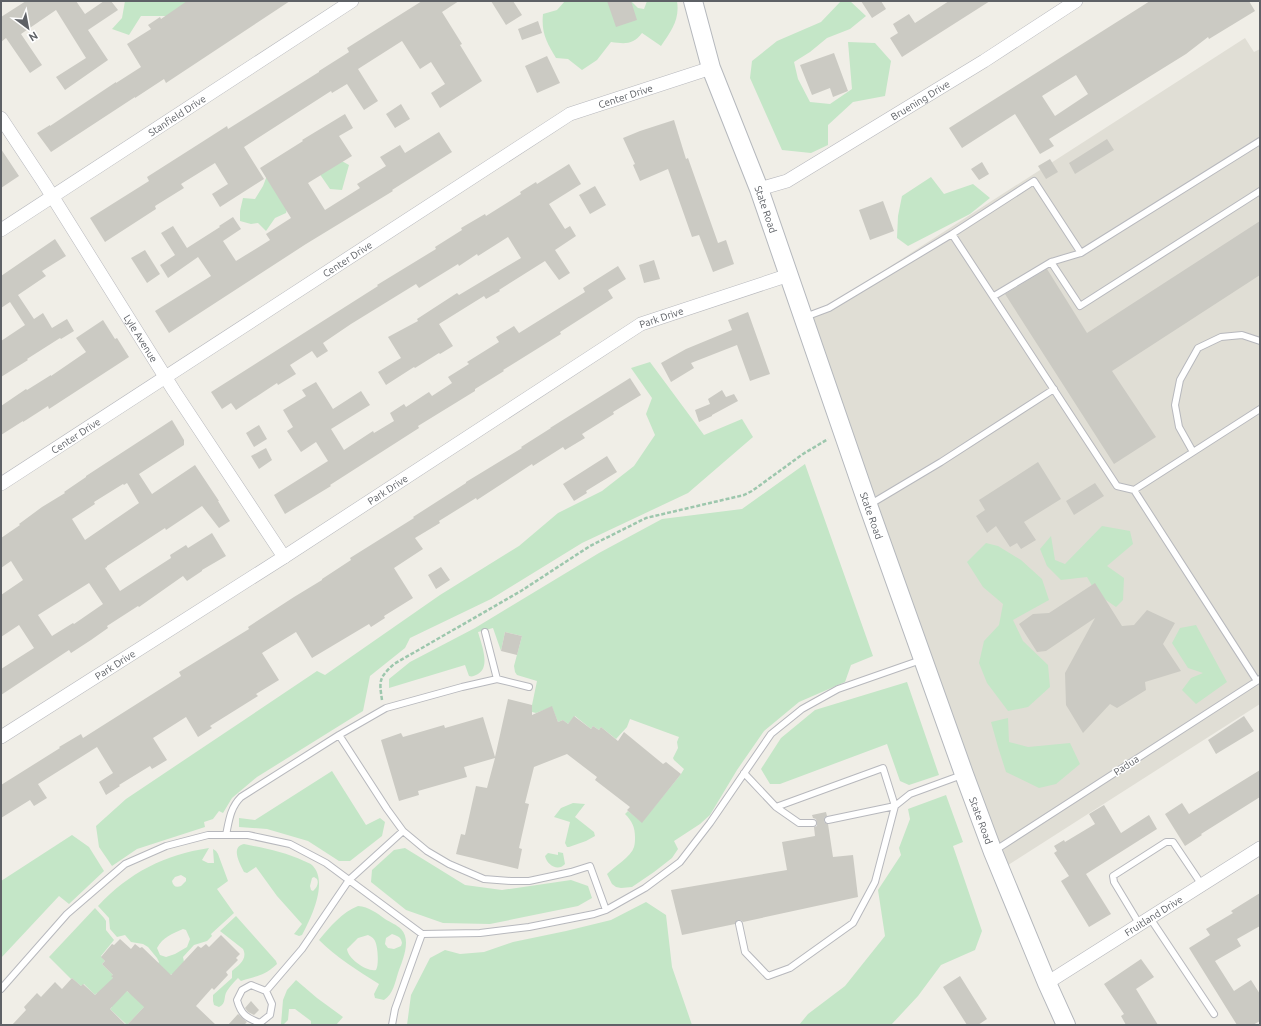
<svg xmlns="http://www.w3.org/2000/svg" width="1261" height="1026" viewBox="0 0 1261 1026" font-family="Ubuntu,sans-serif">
	<rect width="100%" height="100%" fill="#f0eee7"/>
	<path fill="#e0ded5" d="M1245,38L1254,52L1260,49V704L1005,867L810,318Z"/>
	<path fill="#c4e6c7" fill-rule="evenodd" d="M125,1H189L177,16H141L129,35L112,29L122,18Z
		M565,1H631L638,8L644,9L647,1H677C680,20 671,31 661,46L642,33C633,45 625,44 611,42L597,60L582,70L568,59L556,58C547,43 541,33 543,14L557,10Z
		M841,1H850L866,16L850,29L827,38L810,52L794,62L798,79L810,102L830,104L852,89L848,42L875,43L891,61L885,96L853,102L828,125V145L811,153L782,150L750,78L752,61L777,41L821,22Z
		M329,154L349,165L342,190L330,189L319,173L292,191L286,213L275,218L266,231L258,223L251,224L240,221V211L243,198L255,199L263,186L270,168Z
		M931,177L944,194L973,184L990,198L970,214L908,246L897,238L898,216L902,196Z
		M650,362L704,435L742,419L753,437L688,493L582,543L491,599L410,638L405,648L370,676L363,711L257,777L232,798L223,813L219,811L213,819L204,822L205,827L137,849L112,866L99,847L96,826L126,799L317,671L325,675L440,595L519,546L558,513L602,491L634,466L655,435L646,414L652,398L631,368Z
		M805,464L873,656L851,665L845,682L799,702L764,731L737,770L710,815L700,824L674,841L678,849L672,858L654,872L632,887L621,888L616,887L612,884L607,874C615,866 631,857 634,847C635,844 635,840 635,837C635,827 632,821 625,814L628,811L642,822L681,774L684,769L674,760L673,758L678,748L677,742L679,737L630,719L627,727L616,739L601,727L599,730L593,726L591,729L575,716L568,724L563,720L558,722L552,707L536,713L532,712V705L537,681L517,675L515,672L514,666L522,636L505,632L501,651L493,628L478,632C481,643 491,667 478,674C474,676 472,677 469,676L465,665L389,688V679L410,662L475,628L599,553L662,519L742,509Z
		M1102,526L1130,531L1133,544L1107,566L1124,578L1123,600L1116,607L1096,593L1087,577L1061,580L1047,566L1040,549L1051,536L1055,560L1065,564Z
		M986,543L998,546L1021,560L1042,579L1049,600L1013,620L1023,641L1048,665L1050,687L1028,707L1008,711L987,683L979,663L984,641L999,625L1003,604L983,587L967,562Z
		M1196,625L1227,682L1196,704L1182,690L1191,678L1203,673L1188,668L1172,643L1180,628Z
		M907,682L939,775L909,785L900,781L887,744L780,784H770L761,769L781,738L815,710Z
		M1008,718L1009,742L1028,747L1070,743L1080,764L1056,784L1039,788L1006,772L998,747L991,722Z
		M332,771L366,825L380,818L385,822L382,836L350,861H339L308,841L267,829L239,827V818L255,820Z
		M946,795L963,842L953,846L982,931L975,950L941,965L918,996L891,1025H799L808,1014L845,986L885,936L878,890L901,855L899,848L910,819L908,809Z
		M573,803L585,804L575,817L594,832L595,836L586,841L569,847H567L565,843L570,822L554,817L561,808Z
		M72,835L89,847L104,871L69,904L59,896L1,958V881Z
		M244,844C264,848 285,852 304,861C306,862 310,863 312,865C329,881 311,918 302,935L299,936L294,934L302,924L277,896L256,867L247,873L244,872C240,864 230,847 244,844ZM314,877L317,879C319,883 317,888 313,891L311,890L310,886L312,878Z
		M209,848L202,860L208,863H214L213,849L216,851L218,854L228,881L217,889L234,913L211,934L212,936L207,941L194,945L183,957L184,962L174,976L172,974L170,975L157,965L159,962L157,958L148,947L143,944L131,942L125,935L117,937L110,929L109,918L98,906C130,872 164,855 209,848ZM181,875L186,878V881L181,886C176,888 173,886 172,881L175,877ZM183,929L186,930L190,939L187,947L175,954L166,957L160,955L157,948C163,937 172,934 183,929Z
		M405,848L465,885L502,890L571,880L588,886L592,898L578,906L490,924L443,923L406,910L371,882L372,870L394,850Z
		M558,852L563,853L565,864C558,872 547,865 545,856L548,853L558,855Z
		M646,902L666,915L672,967L692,1025H407L411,995L430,958L445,950L460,954L484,952L513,942L566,931L611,920Z
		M358,906C369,907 377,913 385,919C390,922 397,925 401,929C412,940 402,962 398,973C395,983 393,994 384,1000L375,998L374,994L379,984C358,971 336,957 319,940C330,927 342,912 358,906ZM392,934C398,936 401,937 402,943L401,946L394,949L388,948L385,944L386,938ZM368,935C370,936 374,938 375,941C378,947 379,965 376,970C367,972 348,959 347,949L358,938Z
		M95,908L104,918L106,921V930L114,940L101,956L105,961L102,964L113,975L112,977L128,992L146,1005L127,1025L110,1009L112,1007L97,993L95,995L84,984L81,986L72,978L71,979L49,957Z
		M236,916L276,961L277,964C263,977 258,975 241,981L238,978C234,982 230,986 227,991C223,997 227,1003 219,1007L214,1005L213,1001V995L232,978V971C239,965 248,959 243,949L220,931Z
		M296,980L317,998L343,1017L336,1025H311V1021L295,1009H289L288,1020L283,1025H279L281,1024L283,1000L287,990Z"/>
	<path fill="#cbcac3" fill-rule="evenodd" d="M26,1H76L85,14L104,1H111L118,10L88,30L108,60L65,90L56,77L86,58L56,10L21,34L42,65L30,73L6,38L1,42V17Z
		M187,1H290L166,83L164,79L135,98V97L51,152L37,133L50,125V126L116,82V83L141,67L127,44L151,29L148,25L160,17L161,19Z
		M422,1H459L442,12L462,44L460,45L482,81L440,108L431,93L445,84L431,62L420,69L402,41L358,69L378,101L364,110L347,84L332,93L331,91L244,147L264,179L220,207L212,194L228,184L215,163L181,184L184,188L155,206L156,209L105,242L90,218L149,181L147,177L202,142L227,126L228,129L319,72V71L349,52L347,48Z
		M491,1H513L522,15L506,25Z
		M607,1H631L637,20L616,27Z
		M861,1H881L886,9L872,18Z
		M949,1H990L902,57L890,38L898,33L893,24L909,14L915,23Z
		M1150,1H1249L1255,11L1209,39L1208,37L1186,54L1049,139L1054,146L1040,154L1015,114L962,148L949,128ZM1076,75L1088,94L1055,116L1042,96Z
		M538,21L542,33L522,40L518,29Z
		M834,53L848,91L833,97L830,88L812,95L800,65Z
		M547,56L560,83L537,93L525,66Z
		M401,104L410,119L395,128L386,114Z
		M345,114L353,128L339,136L352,156L308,183L325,210L360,188L357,184L386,166L380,157L400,145L405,153L439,132L452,152L392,190L393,191L306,244L169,333L155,311L211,276L198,257L168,278L160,265L175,255L161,233L173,226L187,248L220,227L219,226L233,217L241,229L223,241L236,261L270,240L266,234L291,218L260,168L303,141L302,140Z
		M674,120L686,159L688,158L718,243L726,240L734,264L713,272L699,235L692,237L668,169L640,181L633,165L635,164L623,138L640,131Z
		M1107,139L1114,150L1075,174L1069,163Z
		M1,149L19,176L1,188Z
		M1050,159L1058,172L1046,179L1038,166Z
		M982,162L989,174L979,180L971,169Z
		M569,164L581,184L549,204L565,229L570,226L576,236L555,250L570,273L559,280L545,261L499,290L500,291L486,299L484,296L439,324L453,346L440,354L439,353L415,368L414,367L386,385L378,372L401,358L388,337L418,321L417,319L457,293L459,295L521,258L508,237L478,256L477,254L459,266L458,264L419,288L416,284L351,324L323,343L328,351L317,358L312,351L290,365L296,374L278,385L277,383L236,410L231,403L222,409L211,392L378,286L377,285L436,249L435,247L462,230L461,228L485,214L486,216L521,194L520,192L536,182L537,184Z
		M595,186L606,205L590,214L579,195Z
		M883,201L894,231L870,240L859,210Z
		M1260,221V275L1112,371L1156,437L1114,464L1005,294L1047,269L1087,333Z
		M55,239L66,256L42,271L46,276L18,295L34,319L43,313L52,328L67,319L74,331L61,339L60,338L27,359L28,360L1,377V341L25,325L10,302L1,308V276Z
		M145,250L160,274L147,283L131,258Z
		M654,260L660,279L644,283L639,265Z
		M618,266L626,279L608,290L613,298L560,332L561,334L503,370L504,371L475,389V391L418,426L419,428L330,485L331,486L285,514L274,495L328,461L316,442L301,452L287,431L293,427L283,410L306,396L302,390L316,382L333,409L361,391L370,405L331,429L344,450L373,431L374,433L394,421L390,413L404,404L406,407L429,392L432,396L452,383L448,377L469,364L467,362L499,342L496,337L514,326L519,333L585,292L583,288Z
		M748,312L770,374L750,381L737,345L691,363L694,368L671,382L661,363L686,349L732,330L728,320Z
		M103,320L115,339L117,338L129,357L49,409L48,406L23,422V421L1,435V406L26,389L27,390L51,375V376L86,352L76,338Z
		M630,378L641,395L613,412L614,414L582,434L585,438L565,450L563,447L533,466L532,464L477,500L476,498L439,521L440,523L415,538L423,549L394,568L413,598L384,616L385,618L371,627L369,624L312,658L296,632L262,653L279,680L256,694L258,696L210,726L212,728L198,737L186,717L153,738L167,760L152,769L150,766L119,785L120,786L106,795L99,782L113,773L97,747L38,784L47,798L34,806L30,800L1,818V785L60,748L59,747L81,734L83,738L181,676L179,672L249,629L248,627L294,597L322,580V579L351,560L350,558L414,518L413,517L466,483V482L522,448L521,447L551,428H550Z
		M722,390L726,397L734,394L738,401L712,415V416L699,422L695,410L710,404L708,399Z
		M172,420L184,440V445L139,474L152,494L195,465L219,501H218L230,521L219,528L202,506L166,530L165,528L107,566V567L105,568L120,591L171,558L170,555L186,545L188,548L212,533L226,556L202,570V571L187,581L183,576L139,607L138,606L107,626L108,628L91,640L71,653L69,650L1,695V669L34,648L19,625L1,637V595L23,580L11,561L1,568V538L20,525L19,524L42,507L65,493L64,492L86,477V476ZM127,483L139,503L85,540L72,519L95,504L94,502L123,484L124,485ZM89,583L103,604L74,624L73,623L52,636L38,615Z
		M259,425L267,439L254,447L246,433Z
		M266,448L272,460L259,469L251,456Z
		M607,456L617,472L586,491L587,493L574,501L563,484Z
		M1038,462L1061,499L1024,522L1036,540L1021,549L1017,543L1010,547L996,526L987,533L976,516L985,510L979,500Z
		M1095,483L1104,496L1074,515L1066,501Z
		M441,567L450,580L436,589L428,575Z
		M1095,583L1122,626L1134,625L1147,610L1175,623L1163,644L1181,671L1145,682L1146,690L1117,708L1110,704L1083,733L1066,705L1065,673L1095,618L1046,651L1037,652L1019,624L1033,614L1049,613Z
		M505,632L522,636L517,655L501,651Z
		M508,699L532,705V715L552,706L558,722L563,720L568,724L574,716L591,729L593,726L599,730L601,727L618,741L624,732L663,764L666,762L681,774L642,823L627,810L630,807L595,780L597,777L567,754L534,767L525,803L529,804L519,848L522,849L518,869L456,854L461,834L465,835L476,786L487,788L495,758L464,767L467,777L418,791L419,795L399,801L381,740L401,733L403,737L444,725L445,728L483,717L495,757Z
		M1244,716L1254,731L1216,754L1208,740Z
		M1260,770V797L1201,834L1202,835L1185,846L1165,814L1182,803L1189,814Z
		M1104,805L1121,833L1149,815L1157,829L1086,874L1111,914L1089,927L1061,881L1069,876L1054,853L1057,851L1054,846L1064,840L1065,842L1095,824L1089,814Z
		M826,812L827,816L824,818V821L825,823L828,824L833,857L853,855L858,897L743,922L741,920H738L735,924L682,935L671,890L787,870L782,842L815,836L814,827L817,826V823L816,819L813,818L812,815Z
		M1260,893V926L1237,939L1241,946L1215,961L1234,991L1251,980L1260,994V1021L1253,1025H1237L1189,948L1210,935L1206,929L1233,913L1231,911Z
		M221,935L240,954L236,958L238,960L226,972L228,975L214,990L212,988L196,1006L216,1025H127L144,1007L127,991L110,1009L126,1025H12L26,1010L24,1007L37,993L41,997L55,982L62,989L72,978L81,986L83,984L95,995L113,978L111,976L113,975L102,964L105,961L101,957L112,944L114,945L120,939L131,949L135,944L140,948L142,947L171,975L198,946L201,948L206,944L209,947Z
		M1141,959L1154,977L1136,989L1158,1025H1126L1121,1016L1124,1014L1104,984Z
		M960,976L987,1019L978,1025H967L943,987Z
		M251,1001L259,1010L254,1015L248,1012L245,1008Z
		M238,1014L247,1022L244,1025H228Z"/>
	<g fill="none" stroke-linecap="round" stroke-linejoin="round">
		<g stroke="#b7b8bd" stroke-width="8">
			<path id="lane" d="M952,234L1117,486L1134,490L1260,409
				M1051,262L1080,306L1260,191
				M994,296L1051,262L1081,253L1260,141
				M805,317L829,308L952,234L1034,181L1081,253
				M1193,452L1179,427L1175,405L1180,380L1198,348L1221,337L1242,335L1260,341
				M1134,490L1257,681
				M869,505L941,462L1054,389
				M485,632L497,679
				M339,735L387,809L403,831L427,851L449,864L484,879L511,881H529L571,872L590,866L606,910
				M744,773L776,807L883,768L895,806L828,820
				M776,807L799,823H813
				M226,835C229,821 230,808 241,797L339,735L386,708L462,687L497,679L529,687
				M994,851L1260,679
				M1150,918L1214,1014
				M739,924L745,952L768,976L790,968L853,923L875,882L895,806L910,794L962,775
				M1140,925L1114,882L1113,876L1166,842H1173L1202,885
				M251,985L266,991L272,1004L270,1015L260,1023C247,1018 241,1015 237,1000L242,990Z
				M1,989L67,914L125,864L166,846L208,835H248L290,844L326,863L422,934L480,933L529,927L594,914L606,910L645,888L680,862L710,823L771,734L802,709L838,689L921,660
				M266,991L302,949L349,880L403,831
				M392,1025L395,1009L422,934"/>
		</g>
		<g stroke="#b7b8bd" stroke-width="14">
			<g id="street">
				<path id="s1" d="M1,118L44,183L174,391L284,557"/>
				<path id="s2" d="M759,189L787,181L984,61L1076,1"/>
				<path id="s3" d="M1,230L352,1"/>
				<path id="s4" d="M1,484L570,114L711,68"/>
				<path id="s5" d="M1,737L284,557L641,324L789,275"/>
				<path id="s6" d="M1047,983L1260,848"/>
			</g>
		</g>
		<g stroke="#b5b8bd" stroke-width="20">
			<g id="secondary">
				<path id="s7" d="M693,1L711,68L759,189L868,505L964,774L993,852L1047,983L1066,1025"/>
			</g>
		</g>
		<path stroke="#9dc7ad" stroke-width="2.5" stroke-dasharray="4 2" stroke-linecap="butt" d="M382,700C379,680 379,678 394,664L521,591L590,546L646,518L744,495L752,491L803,454L828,439"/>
		<use href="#lane" stroke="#fff" stroke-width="6"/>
		<use href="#street" stroke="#fff" stroke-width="13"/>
		<use href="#secondary" stroke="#fff" stroke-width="18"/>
	</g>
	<g text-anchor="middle" stroke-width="3" stroke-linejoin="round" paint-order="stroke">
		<g font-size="10" fill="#5e6166" stroke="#fff">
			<text dy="4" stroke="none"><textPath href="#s4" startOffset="737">Center Drive</textPath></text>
			<text dy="4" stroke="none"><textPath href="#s2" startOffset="185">Bruening Drive</textPath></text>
			<text dy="4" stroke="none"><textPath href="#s3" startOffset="210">Stanfield Drive</textPath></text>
			<text dy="4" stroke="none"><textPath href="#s7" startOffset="221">State Road</textPath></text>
			<text dy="4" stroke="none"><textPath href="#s4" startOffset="413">Center Drive</textPath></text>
			<text dy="4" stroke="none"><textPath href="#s5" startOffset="783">Park Drive</textPath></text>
			<text dy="4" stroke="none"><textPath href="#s1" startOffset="261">Lyle Avenue</textPath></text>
			<text dy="4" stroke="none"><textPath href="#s4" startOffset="89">Center Drive</textPath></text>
			<text dy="4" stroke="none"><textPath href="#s5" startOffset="459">Park Drive</textPath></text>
			<text dy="4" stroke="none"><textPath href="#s7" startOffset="545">State Road</textPath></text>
			<text dy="4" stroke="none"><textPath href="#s5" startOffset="135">Park Drive</textPath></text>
			<text transform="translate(1126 765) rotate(-33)" y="4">Padua</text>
			<text dy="4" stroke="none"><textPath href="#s7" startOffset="869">State Road</textPath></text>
			<text dy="4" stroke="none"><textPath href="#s6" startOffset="126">Fruitland Drive</textPath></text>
		</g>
	</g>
	<rect width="1261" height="1026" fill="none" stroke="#5e6166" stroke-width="4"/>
	<g transform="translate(28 28) rotate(148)" stroke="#ffffff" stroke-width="3" paint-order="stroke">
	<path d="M0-3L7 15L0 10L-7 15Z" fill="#5e6166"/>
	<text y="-6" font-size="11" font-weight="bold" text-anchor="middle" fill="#5e6166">N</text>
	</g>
</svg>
